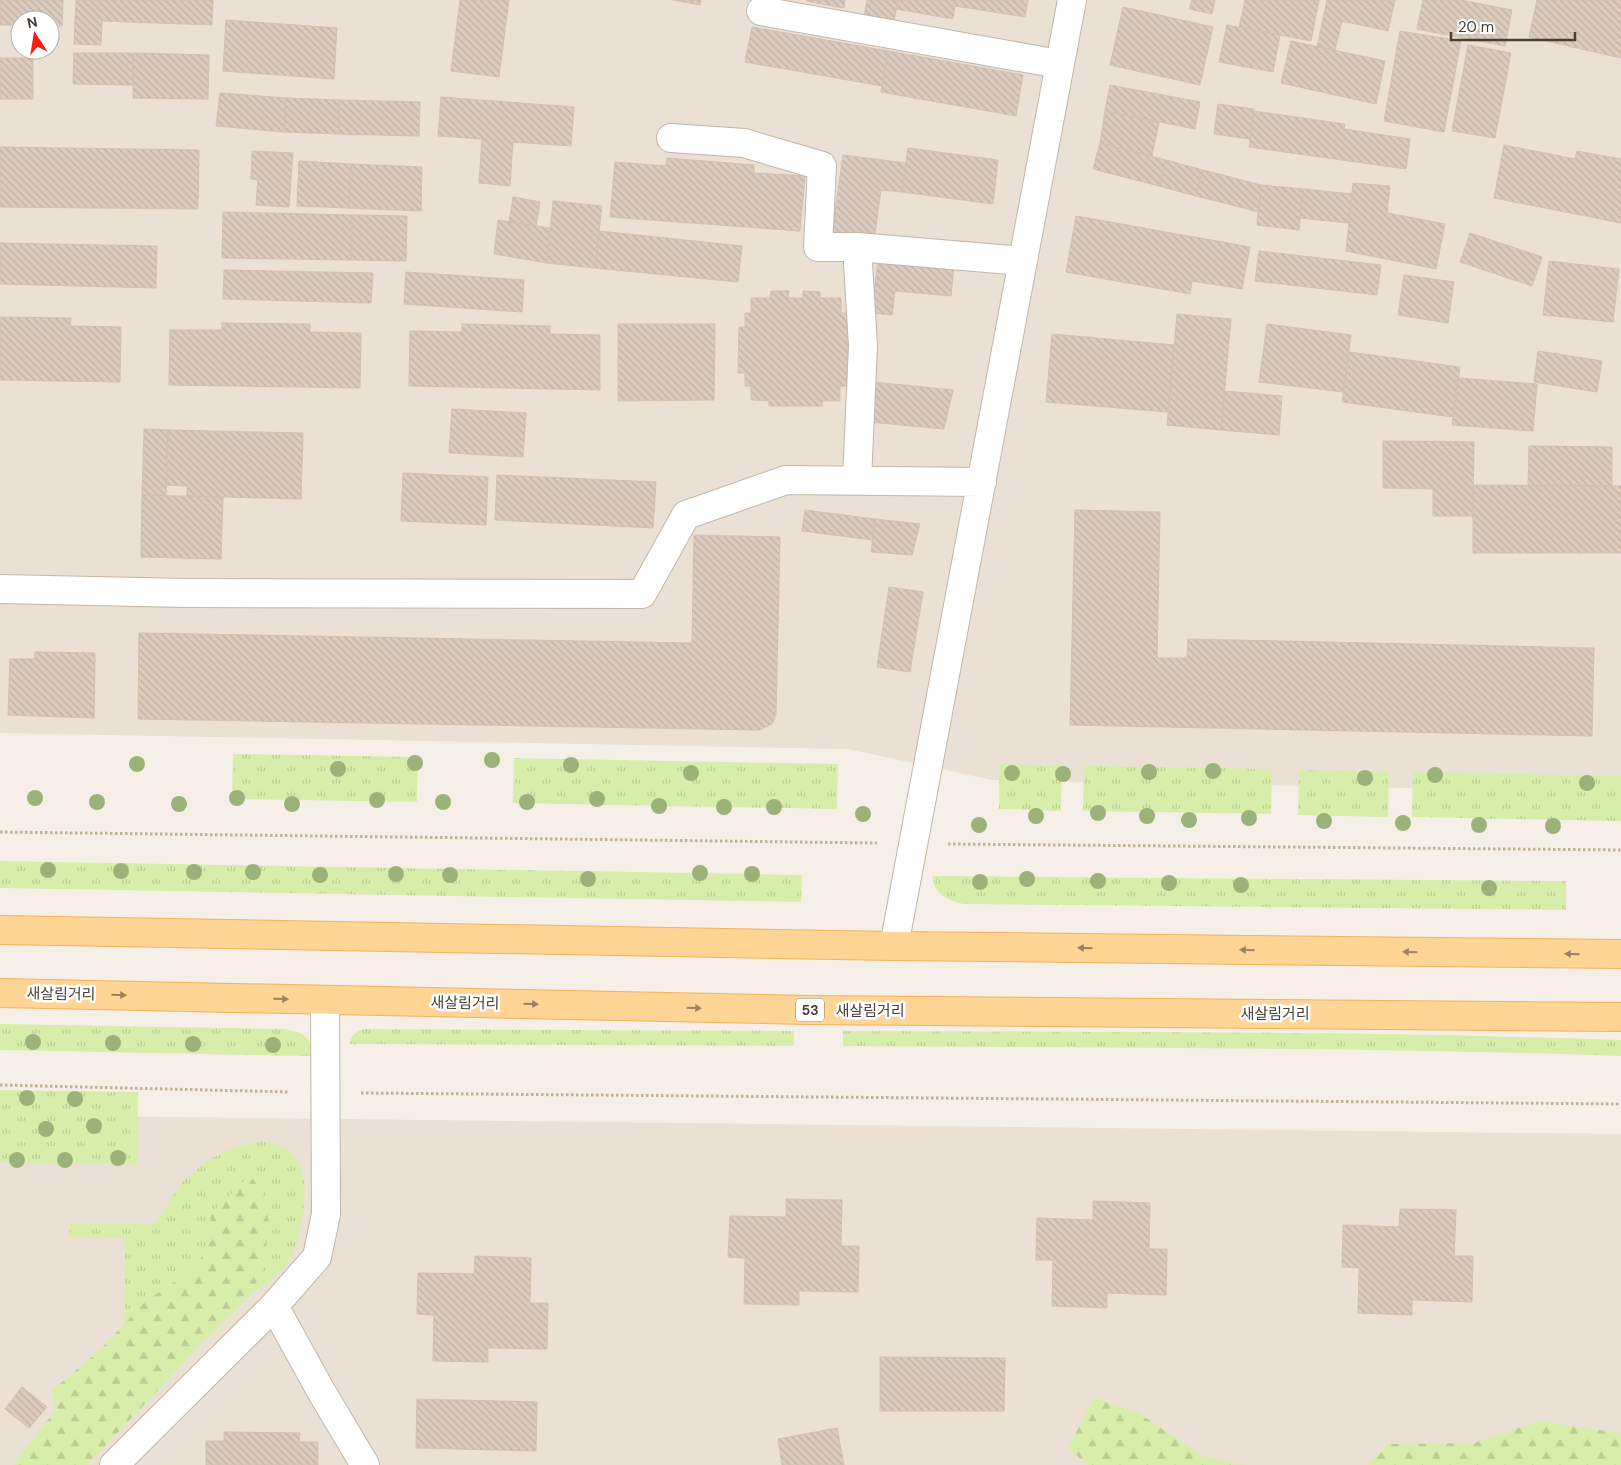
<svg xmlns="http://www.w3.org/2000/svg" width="1621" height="1465" viewBox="0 0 1621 1465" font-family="'DM Sans','Noto Sans KR',sans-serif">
	<defs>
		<pattern id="grass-tufts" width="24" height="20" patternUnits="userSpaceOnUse" patternTransform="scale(1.25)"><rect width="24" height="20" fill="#d7eeab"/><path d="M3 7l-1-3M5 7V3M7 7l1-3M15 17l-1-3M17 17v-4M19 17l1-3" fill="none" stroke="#bacd94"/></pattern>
		<pattern id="forest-firs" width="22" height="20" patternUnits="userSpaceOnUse" patternTransform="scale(1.25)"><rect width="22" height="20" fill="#d7eeab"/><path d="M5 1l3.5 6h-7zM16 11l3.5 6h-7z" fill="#bacd94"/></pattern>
		<pattern id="building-back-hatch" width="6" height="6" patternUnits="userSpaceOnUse" patternTransform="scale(1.25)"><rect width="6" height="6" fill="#dbccbe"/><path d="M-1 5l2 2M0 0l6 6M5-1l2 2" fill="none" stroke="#bdb0a4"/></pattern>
	</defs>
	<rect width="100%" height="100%" fill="#f5efe7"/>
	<path fill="#eae0d4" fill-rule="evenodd" d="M0,0H1621V792L992,780L848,749L0,733ZM20,20H50V50H20Z
		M0,1115L1621,1134V1465H0Z"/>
	<path fill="url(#grass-tufts)" d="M233,754L418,757L417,802L232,799Z
		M514,758L838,764L837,809L513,803Z
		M1000,764L1062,766L1061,811L999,809Z
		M1084,766L1272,769L1271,814L1083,811Z
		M1299,770L1389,772L1388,817L1298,815Z
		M1413,772L1621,776V821L1412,817Z
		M0,861L802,875L801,902L0,888Z
		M932,876L1566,881V910L963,904C946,900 935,894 932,876Z
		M0,1024L285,1029C302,1033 312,1035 312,1056L0,1050Z
		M363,1029L794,1031V1046L349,1044C351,1036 355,1032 363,1029Z
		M843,1031C1102,1032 1362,1031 1621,1040V1056C1362,1047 1102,1048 843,1046Z
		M0,1090L138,1092L137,1165L0,1162Z
		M262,1141C272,1143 282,1145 290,1152C312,1171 304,1209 299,1233C297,1239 297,1246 294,1252C287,1270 265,1283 251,1295L264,1265L212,1227L198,1266L146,1301L124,1324L125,1238L69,1237L70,1223L155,1224L182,1182L208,1160L236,1147Z"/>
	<path fill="url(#forest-firs)" d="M250,1175L264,1195L269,1224L264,1265L251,1295L210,1335L87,1465H13L56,1409L52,1390L99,1351L146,1301L198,1266L212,1227L210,1215Z
		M1094,1398L1137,1412L1204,1457L1247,1465H1088L1068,1448Z
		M1539,1421L1621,1433V1465H1368L1389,1444L1474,1443Z"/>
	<path fill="url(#building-back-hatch)" stroke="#d4c0ad" d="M0,0H63L62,26H50V20H20V25H0Z
		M76,0H213L212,25L102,21L101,45L74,44Z
		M460,0H509L499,77L451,71Z
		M673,0H701L700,5Z
		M807,0H845L844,8L806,1Z
		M867,0H898L894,21L864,17Z
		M898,0H1028L1025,17L955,6L953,19L896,9Z
		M1192,0H1215L1212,14L1189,9Z
		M1245,0H1319L1311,41L1239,27Z
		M1327,0H1395L1388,31L1342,21L1335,50L1317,47Z
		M1423,0H1461L1512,10L1505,46L1417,29Z
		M1537,0H1621V58L1529,37Z
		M1123,7L1213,27L1200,85L1110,65Z
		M226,20L337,28L334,79L223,71Z
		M1227,25L1280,35L1273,72L1219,62Z
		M752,27L888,51L882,86L745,62Z
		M1400,31L1461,41L1444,132L1384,121Z
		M1291,41L1385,61L1376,104L1281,83Z
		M1468,45L1511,53L1495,138L1452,131Z
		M888,51L1023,75L1016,116L881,92Z
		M74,53H133V85L73,84Z
		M133,53L209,55L208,99L133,98Z
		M0,58H33V99H0Z
		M1110,85L1200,102L1195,129L1105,111Z
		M220,93L286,98L284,132L216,126Z
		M441,97L574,107L571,146L513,142L510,186L479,183L482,139L438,136Z
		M286,98L339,100V134L284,132Z
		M339,100L420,102L419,136L339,134Z
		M1218,104L1254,109L1250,139L1214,134Z
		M1105,111L1159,122L1152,156L1100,143Z
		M1254,111L1345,124L1344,129L1410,139L1406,169L1249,147Z
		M1100,143L1166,160L1159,186L1093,169Z
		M1504,145L1575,159L1577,151L1621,159V223L1494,198Z
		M0,147L199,150L198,209L0,207Z
		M908,148L998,160L993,204L902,192Z
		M252,151L293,153L289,207L256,205L258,180L251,179Z
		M843,155L906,163L902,192L881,190L874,240L832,234Z
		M667,158L754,165V173L805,176L800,231L610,217L615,162L666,166Z
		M1166,160L1203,170L1196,196L1159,186Z
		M299,161L351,164L349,208L297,206Z
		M351,164L422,167L421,211L349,208Z
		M1203,170L1261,185L1259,212L1196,196Z
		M1353,183L1390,186L1387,213L1445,224L1436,269L1346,251Z
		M1261,185L1303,189L1299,230L1257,225Z
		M1303,189L1352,194L1349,223L1300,218Z
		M513,197L540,202L536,226L509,222Z
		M553,201L602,206L595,268L547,263Z
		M223,212L352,215L351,260L222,258Z
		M352,215L407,216L406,261L351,260Z
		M1076,216L1250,247L1242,289L1192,281L1190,294L1066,272Z
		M498,220L550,228L547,263L494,254Z
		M599,231L742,246L738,282L595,268Z
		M1470,233L1542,257L1532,286L1460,262Z
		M0,243L157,246L156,288L0,284Z
		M1259,251L1381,265L1377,295L1255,281Z
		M878,259L954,267L951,296L895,291L892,315L872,313Z
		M1549,261L1619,269L1613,322L1543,315Z
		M224,270L373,273L371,303L223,299Z
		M406,272L524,280L522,312L404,304Z
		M1404,275L1454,282L1448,323L1398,315Z
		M771,291H789L788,298H803V291L820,292V298H841V313H847V327H854L853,373H847V386H840V401H822V406H769V401L751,400V386H745V373H738L739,327H745V313H751V298H770Z
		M1177,314L1231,319L1221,430L1167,425Z
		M0,317L71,318L70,326L121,327L120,382L0,380Z
		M222,323L310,324V332L361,333L360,388L169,385L170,330H222Z
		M462,324L550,326V334L600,335V390L409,386L410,331L462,332Z
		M618,324H715L714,400L618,401Z
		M1267,324L1351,335L1343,392L1259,382Z
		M1052,334L1174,345L1168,412L1046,402Z
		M1538,351L1602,361L1597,392L1534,382Z
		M1349,352L1460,367L1453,417L1342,402Z
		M1458,378L1537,384L1533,431L1452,425Z
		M873,382L953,390L944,429L869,422Z
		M1224,391L1282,396L1279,435L1221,430Z
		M452,409L526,413L523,457L449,453Z
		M144,429L168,430L166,495H142Z
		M168,430L303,433L301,499L187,496V486L166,485Z
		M1383,441L1474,442L1473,516H1433V489L1383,488Z
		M1529,446L1612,447V486H1528Z
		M403,473L488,477L486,525L401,521Z
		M497,475L656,482L653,528L495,520Z
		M1473,485L1621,486V553H1473Z
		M142,495L223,497L221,559L141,557Z
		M805,510L875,519L873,540L802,531Z
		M1075,510L1160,512L1157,658H1187L1188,639L1594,648L1592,736L1070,725Z
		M875,519L920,524L912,555L871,552Z
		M694,535L780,537L776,714L772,724L759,730L138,719L139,633L692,643Z
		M889,587L923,592L910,672L877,667Z
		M35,652L95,653L94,718L8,715L10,659H35Z
		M786,1199L842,1200L841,1246H859L858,1292L799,1291V1305L744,1304L745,1258L728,1257L730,1216L786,1217Z
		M1093,1201L1150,1203L1149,1249H1167L1166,1295L1107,1293V1308L1052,1306L1053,1260H1036L1037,1218L1093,1220Z
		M1400,1209L1456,1210L1454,1256H1473L1472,1302L1412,1300V1315L1358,1313L1359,1268L1342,1267L1343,1225L1399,1227Z
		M475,1256L531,1258L530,1303H548L547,1349L488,1348V1362L433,1361L434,1315L417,1314L418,1273L474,1274Z
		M880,1357L1005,1358L1004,1411H880Z
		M22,1387L47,1407L29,1428L5,1409Z
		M417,1399L537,1402L536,1451L416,1448Z
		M837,1428L844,1465H782L778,1439Z
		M224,1432L300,1433L299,1442H318V1465H206V1441H224Z"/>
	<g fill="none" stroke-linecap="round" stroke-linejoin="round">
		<g stroke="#c2b6a8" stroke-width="30">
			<path id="minor" d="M761,11L1059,64
				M671,138L744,143L822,166L818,247H857L863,346L857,480
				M857,247L1023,261
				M0,589L187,593L642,594L686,515L786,480L982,482
				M894,946L1072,0
				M274,1306L321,1391L365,1465
				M114,1465L274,1306L317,1257L326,1214L325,1000"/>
		</g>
		<g stroke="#f1b259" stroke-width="30">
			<path id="major" d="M0,930L894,946L1621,954
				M0,993L808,1010L1621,1017"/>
		</g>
		<path stroke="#c5b098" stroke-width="3" stroke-dasharray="2.5 2.5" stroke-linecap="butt" d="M0,832L877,843
			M948,844L1621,850
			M0,1085L289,1092
			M361,1093L1621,1104"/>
		<use href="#minor" stroke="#fff" stroke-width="28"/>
		<use href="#major" stroke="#ffd596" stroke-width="28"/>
	</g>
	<g fill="#9bb37a">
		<circle cx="492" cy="760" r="8"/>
		<circle cx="415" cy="763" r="8"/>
		<circle cx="137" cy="764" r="8"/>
		<circle cx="571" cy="765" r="8"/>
		<circle cx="338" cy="769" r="8"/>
		<circle cx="1213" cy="771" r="8"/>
		<circle cx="1149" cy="772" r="8"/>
		<circle cx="691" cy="773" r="8"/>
		<circle cx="1012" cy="773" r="8"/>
		<circle cx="1063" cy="774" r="8"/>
		<circle cx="1435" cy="775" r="8"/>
		<circle cx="1365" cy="778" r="8"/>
		<circle cx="1587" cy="783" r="8"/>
		<circle cx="35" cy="798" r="8"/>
		<circle cx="237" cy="798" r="8"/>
		<circle cx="597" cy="799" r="8"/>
		<circle cx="377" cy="800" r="8"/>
		<circle cx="97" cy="802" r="8"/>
		<circle cx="443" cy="802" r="8"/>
		<circle cx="527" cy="802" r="8"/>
		<circle cx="179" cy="804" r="8"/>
		<circle cx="292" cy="804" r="8"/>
		<circle cx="659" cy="806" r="8"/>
		<circle cx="724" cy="807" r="8"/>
		<circle cx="774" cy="807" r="8"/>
		<circle cx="1098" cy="813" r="8"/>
		<circle cx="863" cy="814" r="8"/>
		<circle cx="1036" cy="816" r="8"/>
		<circle cx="1147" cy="816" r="8"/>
		<circle cx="1249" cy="818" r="8"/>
		<circle cx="1189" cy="820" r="8"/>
		<circle cx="1324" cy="821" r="8"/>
		<circle cx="1403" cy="823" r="8"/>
		<circle cx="979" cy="825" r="8"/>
		<circle cx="1479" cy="825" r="8"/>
		<circle cx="1553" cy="826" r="8"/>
		<circle cx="48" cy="870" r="8"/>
		<circle cx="121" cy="871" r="8"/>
		<circle cx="194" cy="872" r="8"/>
		<circle cx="253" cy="872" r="8"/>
		<circle cx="700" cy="873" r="8"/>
		<circle cx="396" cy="874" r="8"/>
		<circle cx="752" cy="874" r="8"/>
		<circle cx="320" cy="875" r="8"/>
		<circle cx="450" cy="875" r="8"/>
		<circle cx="588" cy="879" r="8"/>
		<circle cx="1027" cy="879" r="8"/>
		<circle cx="1098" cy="881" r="8"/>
		<circle cx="980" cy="882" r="8"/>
		<circle cx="1169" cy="883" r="8"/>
		<circle cx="1241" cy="885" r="8"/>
		<circle cx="1489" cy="888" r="8"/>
		<circle cx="33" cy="1042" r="8"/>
		<circle cx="113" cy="1043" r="8"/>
		<circle cx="193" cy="1044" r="8"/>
		<circle cx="273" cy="1045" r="8"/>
		<circle cx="27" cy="1098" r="8"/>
		<circle cx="75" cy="1099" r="8"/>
		<circle cx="94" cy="1126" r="8"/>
		<circle cx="46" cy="1129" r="8"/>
		<circle cx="118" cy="1158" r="8"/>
		<circle cx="17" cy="1160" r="8"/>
		<circle cx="65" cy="1160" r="8"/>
	</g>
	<defs><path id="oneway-solid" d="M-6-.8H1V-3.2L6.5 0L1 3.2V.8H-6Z" transform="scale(1.25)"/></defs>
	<g fill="#9b8261">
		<use href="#oneway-solid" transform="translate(1085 948) rotate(-179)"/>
		<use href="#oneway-solid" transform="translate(1247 950) rotate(-179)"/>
		<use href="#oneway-solid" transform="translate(1410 952) rotate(-179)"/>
		<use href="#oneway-solid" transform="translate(1572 954) rotate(-179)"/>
		<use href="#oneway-solid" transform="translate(119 995) rotate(1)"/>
		<use href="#oneway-solid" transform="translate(281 999) rotate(1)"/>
		<use href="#oneway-solid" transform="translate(531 1004) rotate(1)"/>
		<use href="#oneway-solid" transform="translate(694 1008) rotate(1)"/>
	</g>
	<g text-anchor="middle" stroke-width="5" stroke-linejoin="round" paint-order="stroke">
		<rect fill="#fff" stroke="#807972" stroke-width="1" x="796" y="998.5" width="28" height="23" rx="4"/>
		<g font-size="14" font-weight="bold" fill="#493f35">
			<text x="810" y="1015">53</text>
		</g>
		<g font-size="15" fill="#493f35" stroke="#fff">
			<text transform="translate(61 994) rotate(1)" y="5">새살림거리</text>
			<text transform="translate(465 1003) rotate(1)" y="5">새살림거리</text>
			<text x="870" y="1016">새살림거리</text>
			<text x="1275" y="1019">새살림거리</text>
		</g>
	</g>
	<g transform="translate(35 35) rotate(348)"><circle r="24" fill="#ffffff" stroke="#b6b2ae"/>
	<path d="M0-4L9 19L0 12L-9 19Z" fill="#ff1c14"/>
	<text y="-8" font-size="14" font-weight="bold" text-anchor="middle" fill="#493f35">N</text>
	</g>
	<path d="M1451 32v8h124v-8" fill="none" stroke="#493f35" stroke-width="2.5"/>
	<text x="1458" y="32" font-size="15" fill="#493f35" stroke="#ffffff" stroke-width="4" paint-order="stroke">20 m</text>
</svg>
